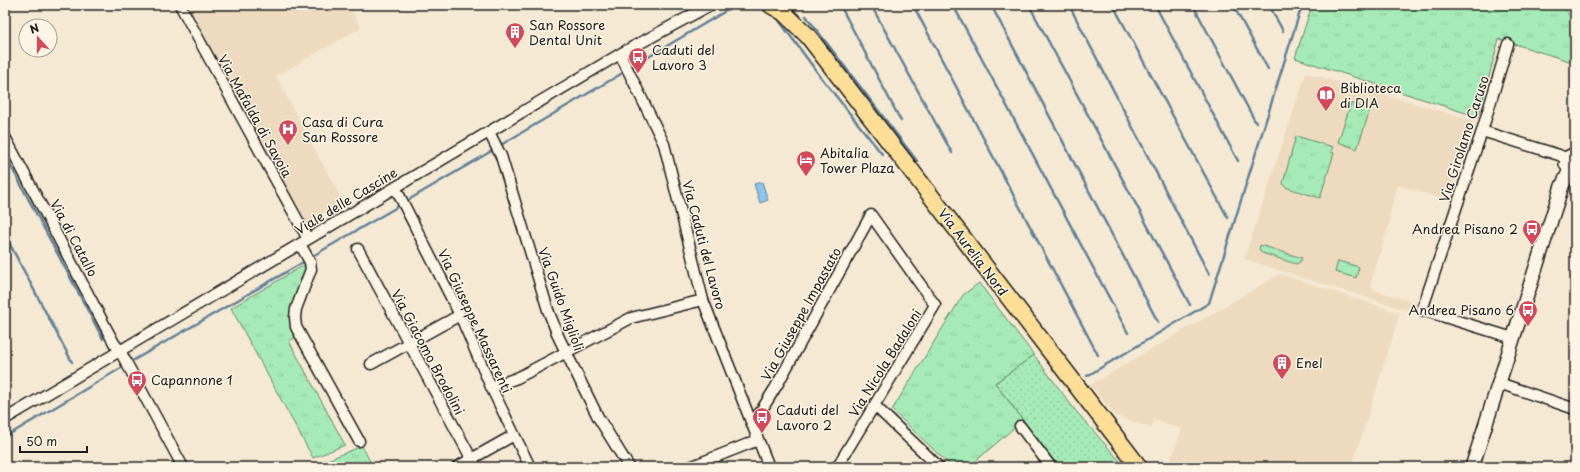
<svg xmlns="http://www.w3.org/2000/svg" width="1580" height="472" viewBox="0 0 1580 472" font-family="'Playpen Sans',sans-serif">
	<defs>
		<pattern id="grass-tufts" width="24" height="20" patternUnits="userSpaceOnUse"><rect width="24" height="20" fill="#a6ebb7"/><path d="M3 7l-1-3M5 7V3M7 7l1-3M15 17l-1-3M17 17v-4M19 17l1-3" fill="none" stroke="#8ec99d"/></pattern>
		<pattern id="park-dots" width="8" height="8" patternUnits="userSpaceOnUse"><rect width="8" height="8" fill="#a6ebb7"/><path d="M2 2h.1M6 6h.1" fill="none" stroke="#8ec99d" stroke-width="1.8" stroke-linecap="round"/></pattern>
	</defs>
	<rect width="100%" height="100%" fill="#f6e9d4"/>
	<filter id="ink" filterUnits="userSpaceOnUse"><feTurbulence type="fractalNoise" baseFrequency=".025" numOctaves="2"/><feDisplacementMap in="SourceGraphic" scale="8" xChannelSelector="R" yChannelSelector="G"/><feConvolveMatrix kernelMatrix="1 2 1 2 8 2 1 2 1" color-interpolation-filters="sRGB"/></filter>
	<g filter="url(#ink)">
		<path fill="#eedbbf" d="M187,5H348L361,28L276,76L343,202L305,224Z
			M1306,73L1411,102L1473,121L1451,191L1445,190L1441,199L1398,185L1389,218L1391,219L1370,285L1374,290L1417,303L1415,313L1244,259Z
			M1280,274L1400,313L1352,467H1168L1182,429L1154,420L1152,428L1116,416L1090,385Z"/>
		<path fill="url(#grass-tufts)" stroke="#61846a" d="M1312,5H1563L1572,20L1575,21V63L1499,39L1478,117L1295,58Z
			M1351,103L1370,110L1357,149L1338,142Z
			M1296,136L1333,147L1331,152L1334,153L1320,198L1285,187L1283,183Z
			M1260,245L1302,258L1300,262L1296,264L1262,253L1259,249Z
			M1338,261L1359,267L1356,278L1335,272Z
			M306,264C307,268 305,272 304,276C297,298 283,313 296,337L289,341L345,445L313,458L231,308Z
			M979,283L1034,355L995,383L1023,420L969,467H952L892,410L963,295Z
			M362,446L373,467H310Z"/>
		<path fill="url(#park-dots)" stroke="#61846a" d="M1034,355L1075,410L1125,467H1059L995,383Z"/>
		<path fill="#8cc5eb" stroke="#5f8198" d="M762,182L768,200L760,203L754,184Z"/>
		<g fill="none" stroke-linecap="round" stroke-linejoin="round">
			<path stroke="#5f8198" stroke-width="2.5" d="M840,5L901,121
				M871,5L952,153
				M913,5L1098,355
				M953,5L1128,333
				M991,5L1158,322
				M1029,5L1190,305
				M1069,5L1209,274
				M1113,5L1228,218
				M1155,5L1238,161
				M1193,5L1256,123
				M1233,5L1268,69
				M1269,5L1283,31
				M775,15L820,76L882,154
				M806,16L917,161
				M630,68L724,12
				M499,146L626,71
				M5,155L103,339
				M410,199L495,149
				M5,235L72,362
				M311,257L397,207
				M134,360L307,260
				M1087,376L1209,303L1302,5
				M5,437L121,368"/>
			<g stroke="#1c1c1c" stroke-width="13">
				<path id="minor" d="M180,5L308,239
					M1508,44L1482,131L1422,310L1513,338
					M620,54L664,144L703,300L769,467
					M1482,131L1559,155L1567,159
					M489,132L501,156L548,310L559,338L598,417L629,467
					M5,137L114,343L120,351L183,467
					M395,187L460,315L491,387L530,467
					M300,244L310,262L311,269L296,309L295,317L296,327L359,441
					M358,249L476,467
					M371,364L460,315
					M1499,383L1575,409
					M491,387L517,378L631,318L703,300
					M875,406L939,467
					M5,419L620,54L703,9L712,5
					M753,424L777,385L871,215L935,305L837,467
					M1020,426L1051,467
					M457,467L514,435
					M690,467L758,440"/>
			</g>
			<g stroke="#1c1c1c" stroke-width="16">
				<path id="tertiary" d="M1575,154L1569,157L1566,164L1570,170L1575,172
					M1472,467L1562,186L1570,170"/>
			</g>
			<g stroke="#1c1c1c" stroke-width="19">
				<path id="primary" d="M771,5L783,12L808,36L1139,467"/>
			</g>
			<use href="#minor" stroke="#fcf5e5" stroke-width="10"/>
			<use href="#tertiary" stroke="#fcf5e5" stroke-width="13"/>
			<use href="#primary" stroke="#fdde96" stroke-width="16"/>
		</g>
	</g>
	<defs>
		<g id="building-pin" transform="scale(1)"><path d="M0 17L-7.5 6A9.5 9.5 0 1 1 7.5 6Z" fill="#d1495b" stroke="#fcf5e5"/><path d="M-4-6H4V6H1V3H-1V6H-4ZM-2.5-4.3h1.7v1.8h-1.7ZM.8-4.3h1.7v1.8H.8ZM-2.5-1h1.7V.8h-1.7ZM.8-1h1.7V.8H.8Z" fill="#fff"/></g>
		<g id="bus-pin" transform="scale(1)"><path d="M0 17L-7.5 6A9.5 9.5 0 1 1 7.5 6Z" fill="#d1495b" stroke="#fcf5e5"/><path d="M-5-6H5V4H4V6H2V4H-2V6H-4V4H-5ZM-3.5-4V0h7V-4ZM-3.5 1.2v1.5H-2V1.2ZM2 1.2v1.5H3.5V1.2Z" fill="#fff"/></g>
		<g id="library-pin" transform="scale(1)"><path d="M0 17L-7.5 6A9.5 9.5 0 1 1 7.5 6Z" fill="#d1495b" stroke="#fcf5e5"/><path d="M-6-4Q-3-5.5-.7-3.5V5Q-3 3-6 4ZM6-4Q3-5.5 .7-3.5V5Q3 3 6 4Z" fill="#fff"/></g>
		<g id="hospital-pin" transform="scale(1)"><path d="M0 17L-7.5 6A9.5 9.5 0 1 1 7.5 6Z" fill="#d1495b" stroke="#fcf5e5"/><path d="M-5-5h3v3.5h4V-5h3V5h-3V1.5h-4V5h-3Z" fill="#fff"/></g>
		<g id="hotel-pin" transform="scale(1)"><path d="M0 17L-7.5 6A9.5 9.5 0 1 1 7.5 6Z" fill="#d1495b" stroke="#fcf5e5"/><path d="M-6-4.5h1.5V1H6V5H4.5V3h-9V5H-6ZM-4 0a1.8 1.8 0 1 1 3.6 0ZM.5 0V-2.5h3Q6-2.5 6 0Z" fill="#fff"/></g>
	</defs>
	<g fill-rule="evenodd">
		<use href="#building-pin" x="515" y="32"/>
		<use href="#bus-pin" x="638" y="57"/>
		<use href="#library-pin" x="1326" y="95"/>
		<use href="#hospital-pin" x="288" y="129"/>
		<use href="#hotel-pin" x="806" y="160"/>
		<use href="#bus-pin" x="1532" y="229"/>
		<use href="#bus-pin" x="1528" y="310"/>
		<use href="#building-pin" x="1282" y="363"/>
		<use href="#bus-pin" x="137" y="380"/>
		<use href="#bus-pin" x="762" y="417"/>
	</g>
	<g text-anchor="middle" stroke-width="3" stroke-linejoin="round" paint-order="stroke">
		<g font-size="13" fill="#1c1c1c" stroke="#fcf5e5" text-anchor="start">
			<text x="529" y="30">San Rossore<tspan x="529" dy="15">Dental Unit</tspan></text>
			<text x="652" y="55">Caduti del<tspan x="652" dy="15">Lavoro 3</tspan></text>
			<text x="1340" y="93">Biblioteca<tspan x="1340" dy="15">di DIA</tspan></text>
			<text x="302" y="127">Casa di Cura<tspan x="302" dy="15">San Rossore</tspan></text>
			<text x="820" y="158">Abitalia<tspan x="820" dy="15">Tower Plaza</tspan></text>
			<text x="1518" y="234" text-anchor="end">Andrea Pisano 2</text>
			<text x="1514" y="315" text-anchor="end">Andrea Pisano 6</text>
			<text x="1296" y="368">Enel</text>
			<text x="151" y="385">Capannone 1</text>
			<text x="776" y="415">Caduti del<tspan x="776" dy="15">Lavoro 2</tspan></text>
		</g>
		<g font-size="13" fill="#1c1c1c" stroke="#fcf5e5">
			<text transform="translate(255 116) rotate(61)" y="5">Via Mafalda di Savoia</text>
			<text transform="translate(1464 139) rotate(-72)" y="5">Via Girolamo Caruso</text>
			<text transform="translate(346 201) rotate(-31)" y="5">Viale delle Cascine</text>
			<text transform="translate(74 238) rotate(62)" y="5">Via di Catallo</text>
			<text transform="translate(704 245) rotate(75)" y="5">Via Caduti del Lavoro</text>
			<text transform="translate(973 252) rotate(53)" y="5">Via Aurelia Nord</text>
			<text transform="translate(561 299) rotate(70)" y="5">Via Guido Miglioli</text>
			<text transform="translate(801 314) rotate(-61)" y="5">Via Giuseppe Impastato</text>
			<text transform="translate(475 321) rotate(65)" y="5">Via Giuseppe Massarenti</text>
			<text transform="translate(428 352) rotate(62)" y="5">Via Giacomo Brodolini</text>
			<text transform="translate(885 363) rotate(-58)" y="5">Via Nicola Badaloni</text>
		</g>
	</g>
	<rect width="1580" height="472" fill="none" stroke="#fcf5e5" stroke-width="20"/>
	<rect x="10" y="10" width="1560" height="452" fill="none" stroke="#1c1c1c" stroke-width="1.5" filter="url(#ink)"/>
	<g transform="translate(38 38) rotate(339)"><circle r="19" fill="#fcf5e5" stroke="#a29e95"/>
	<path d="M0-3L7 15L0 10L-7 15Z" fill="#d1495b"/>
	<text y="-6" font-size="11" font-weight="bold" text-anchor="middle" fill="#1c1c1c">N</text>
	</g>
	<path d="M20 446v6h67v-6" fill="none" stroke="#1c1c1c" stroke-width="2"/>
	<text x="26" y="446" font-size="12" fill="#1c1c1c" stroke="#fcf5e5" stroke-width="3" paint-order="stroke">50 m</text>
</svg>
